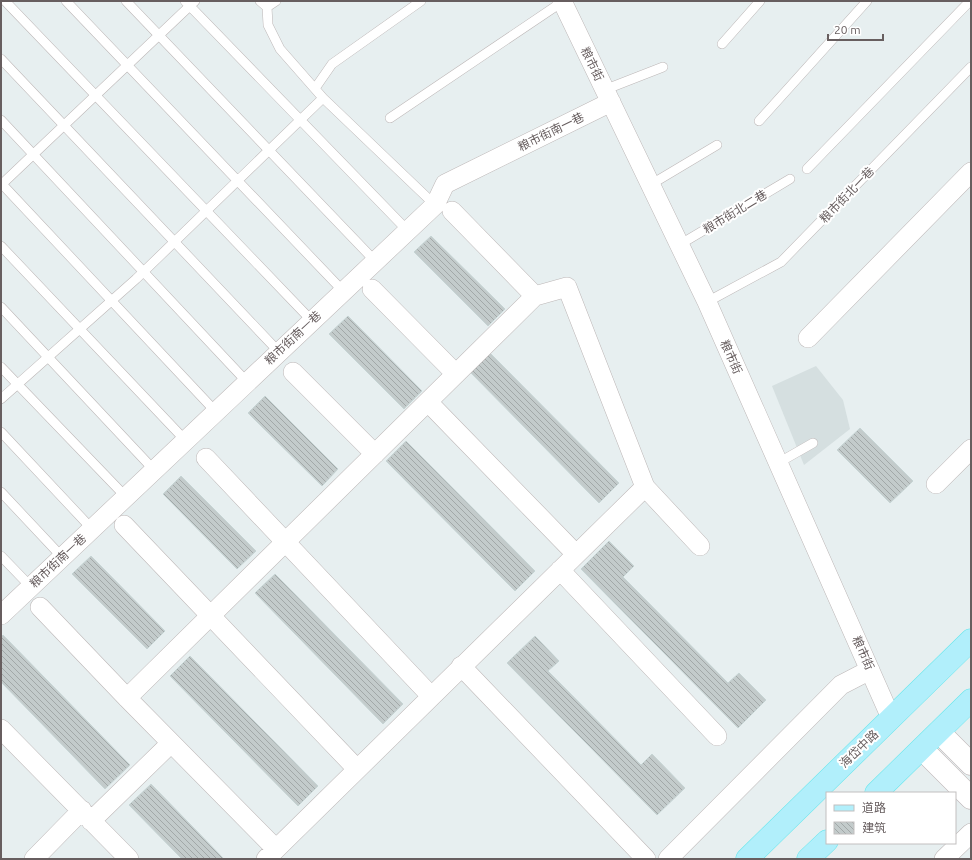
<svg xmlns="http://www.w3.org/2000/svg" width="972" height="860" viewBox="0 0 972 860" font-family="Ubuntu,'Noto Sans SC',sans-serif">
	<defs>
		<pattern id="building-back-hatch" width="6" height="6" patternUnits="userSpaceOnUse"><rect width="6" height="6" fill="#c3cbcb"/><path d="M-1 5l2 2M0 0l6 6M5-1l2 2" fill="none" stroke="#a2a8a8"/></pattern>
	</defs>
	<rect width="100%" height="100%" fill="#e7eff0"/>
	<path fill="#d5dfe0" d="M816,366L843,400L850,429L804,465L772,386Z"/>
	<path fill="url(#building-back-hatch)" stroke="#c6d4d4" d="M431,236L505,309L488,326L414,252Z
		M348,316L422,391L404,409L329,334Z
		M490,353L619,483L599,503L470,372Z
		M265,396L338,469L322,486L248,413Z
		M860,428L913,481L890,503L837,450Z
		M406,441L535,571L515,591L386,461Z
		M181,476L256,551L237,569L163,494Z
		M609,541L634,566L623,577L728,683L739,673L766,700L738,728L581,569Z
		M91,556L165,631L147,649L72,574Z
		M275,574L403,704L383,724L255,593Z
		M3,635L130,765L105,789L1,682V637Z
		M535,636L559,661L548,671L641,765L652,754L685,788L657,815L507,663Z
		M190,656L318,786L298,806L170,676Z
		M151,784L224,859H182L129,805Z"/>
	<g fill="none" stroke-linecap="round" stroke-linejoin="round">
		<g stroke="#bdb7b7" stroke-width="10">
			<path id="lane" d="M5,1L312,321
				M66,1L343,291
				M126,1L375,261
				M185,1L407,230
				M260,1L267,7L268,25L280,49L323,98L435,205
				M267,7L276,1
				M722,44L760,1
				M1,59L279,352
				M316,87L332,64L421,1
				M604,90L663,67
				M390,118L562,2
				M1,120L247,382
				M759,121L867,1
				M807,169L970,1
				M1,183L216,412
				M1,185L195,1
				M650,185L717,145
				M679,245L790,179
				M1,246L185,440
				M707,302L781,262L971,67
				M1,307L154,470
				M1,367L126,497
				M1,399L136,279L323,98
				M1,432L92,529
				M778,463L813,443
				M1,492L62,557
				M1,556L31,587"/>
		</g>
		<g stroke="#bdb7b7" stroke-width="20">
			<path id="street" d="M562,1L707,302L891,718
				M452,211L535,296L567,287L645,487L700,546
				M372,289L456,374
				M808,338L971,172
				M293,372L375,454
				M428,402L570,548
				M206,458L431,696
				M936,484L971,449
				M124,525L357,769
				M560,570L717,736
				M40,607L127,698L276,849
				M1,615L435,205L445,184L611,102
				M461,666L646,859
				M127,698L535,296
				M1,729L129,859
				M91,821L171,743
				M34,859L82,810
				M266,859L645,487
				M668,859L841,685L870,670
				M944,859L971,833"/>
		</g>
		<g stroke="#beb5b6" stroke-width="23">
			<path id="secondary" d="M939,732L971,764
				M922,749L971,798"/>
		</g>
		<g stroke="#65e6eb" stroke-width="23">
			<path id="primary" d="M876,793L971,700
				M747,859L971,640
				M808,859L827,841"/>
		</g>
		<use href="#lane" stroke="#fff" stroke-width="9"/>
		<use href="#street" stroke="#fff" stroke-width="19"/>
		<use href="#secondary" stroke="#fff" stroke-width="22"/>
		<use href="#primary" stroke="#b1effb" stroke-width="22"/>
	</g>
	<g text-anchor="middle" stroke-width="4" stroke-linejoin="round" paint-order="stroke">
		<g font-size="12" fill="#675e5f" stroke="#fff">
			<text transform="translate(592 64) rotate(64)" y="4">粮市街</text>
			<text transform="translate(551 132) rotate(-26)" y="4">粮市街南一巷</text>
			<text transform="translate(847 195) rotate(-46)" y="4">粮市街北一巷</text>
			<text transform="translate(735 212) rotate(-31)" y="4">粮市街北二巷</text>
			<text transform="translate(293 338) rotate(-43)" y="4">粮市街南一巷</text>
			<text transform="translate(731 357) rotate(66)" y="4">粮市街</text>
			<text transform="translate(58 561) rotate(-43)" y="4">粮市街南一巷</text>
			<text transform="translate(863 653) rotate(66)" y="4">粮市街</text>
			<text transform="translate(859 749) rotate(-44)" y="4">海岱中路</text>
		</g>
	</g>
	<rect width="972" height="860" fill="none" stroke="#675e5f" stroke-width="4"/>
	<rect x="826" y="792" width="130" height="52" fill="#ffffff" stroke="#c2bfbf"/>
	<rect x="834" y="805" width="20" height="6" fill="#b1effb" stroke="#c2bfbf"/>
	<text x="862" y="812" font-size="12" fill="#675e5f">道路</text>
	<rect x="834" y="822" width="20" height="12" fill="url(#building-back-hatch)" stroke="#c2bfbf"/>
	<text x="862" y="832" font-size="12" fill="#675e5f">建筑</text>
	<path d="M828 34v6h55v-6" fill="none" stroke="#675e5f" stroke-width="2"/>
	<text x="834" y="34" font-size="12" fill="#675e5f" stroke="#ffffff" stroke-width="3" paint-order="stroke">20 m</text>
</svg>
